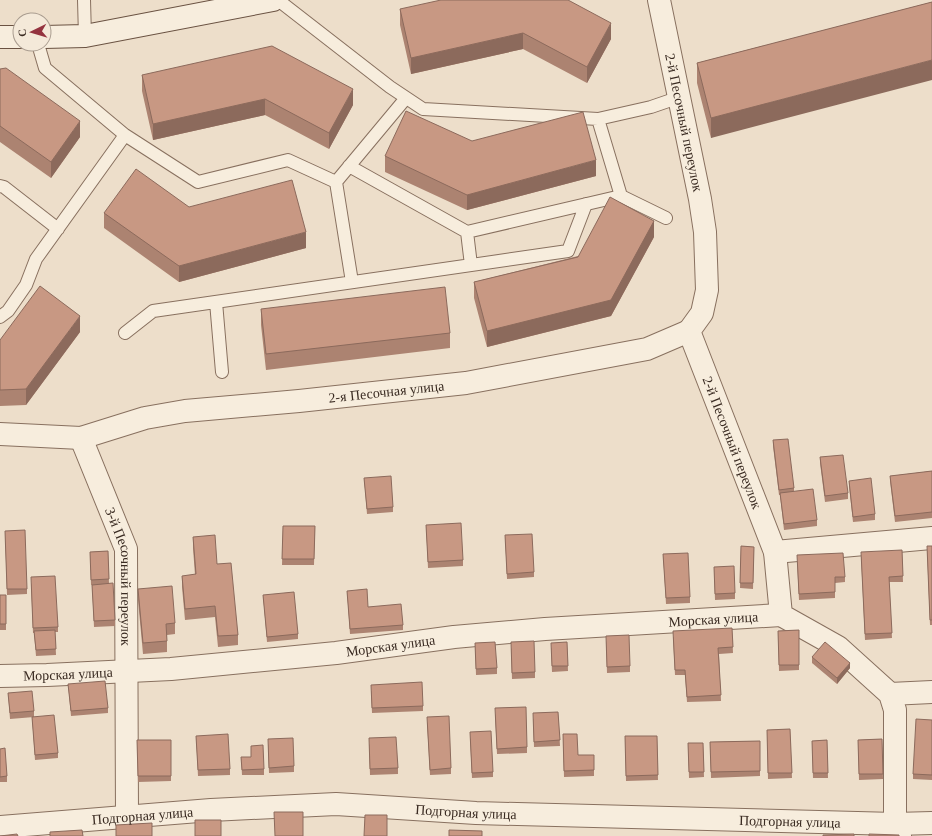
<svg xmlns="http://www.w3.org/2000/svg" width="932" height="836" viewBox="0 0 932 836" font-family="Georgia,serif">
	<rect width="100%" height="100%" fill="#eddeca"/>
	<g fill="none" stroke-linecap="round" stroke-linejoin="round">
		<g stroke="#88705f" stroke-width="14">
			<path id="lane" d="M84,0L85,36
				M278,0L390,87L423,109L598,119L651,107L680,97
				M598,119L621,196L666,218
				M125,135L198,182L288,160L336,182
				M349,166L467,232L621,196
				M0,186L4,187L58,229
				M467,232L471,265
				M352,282L336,182L406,98
				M216,302L222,372
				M0,317L8,311L26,285L36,259L125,135L45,68L38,44
				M125,333L153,311L568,251L586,204"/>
		</g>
		<g stroke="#88705f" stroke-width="24">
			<g id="street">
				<path id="s1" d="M659,0L700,199L705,232L707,290L702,313L689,331L775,552L781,615L838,647L890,694L895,710V824L900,836"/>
				<path id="s2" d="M0,434L81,438L145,418L185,411L299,401L466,383L647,349L689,331"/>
				<path id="s3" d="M81,438L126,549L127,817"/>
				<path d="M775,552L932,538"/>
				<path id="s4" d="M0,676L47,675L171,669L336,653L454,637L545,629L781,615"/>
				<path d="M890,694L932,692"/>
				<path id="s5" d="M0,827L211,810L336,804L476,813L895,824L932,823"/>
			</g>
		</g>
		<g stroke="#6a5242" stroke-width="24">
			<path id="secondary" d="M0,37H20
				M44,37L85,36L273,0"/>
		</g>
		<use href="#lane" stroke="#f7eddd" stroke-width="12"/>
		<use href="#street" stroke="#f7eddd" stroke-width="22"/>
		<use href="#secondary" stroke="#f7eddd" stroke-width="22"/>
	</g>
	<path fill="#ac8371" d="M932,2L711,138L697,83V63Z
		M400,9L611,39L587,83L523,49L411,74L400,25Z
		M0,69L80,137L51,178L0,142Z
		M142,75L353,105L329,149L265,115L153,140L142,91Z
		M472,141L596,176L467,210L385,172V156Z
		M104,213L306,248L179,282L104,228Z
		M654,237L611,316L487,347L474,298V282Z
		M261,309L450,333V348L266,370L261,325Z
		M80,332L26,405L0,406V340Z
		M773,440L794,488V491L817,520V526L784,530L780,495H779L773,446Z
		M820,457L848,493V499L825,502L820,463Z
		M932,471V518L895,522L890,481V476Z
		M364,478L393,507V512L367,514Z
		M849,481L875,514V520L853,522L849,486Z
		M426,525L463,560V566L428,568Z
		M283,526H315L314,565H282Z
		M5,531L27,589V594L7,595Z
		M505,535L534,572V577L507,579Z
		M193,537L217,564L238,635V645L218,647L215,617L185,620L182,587V576L195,575L193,548Z
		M741,546L754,547L753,589L740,588Z
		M932,546V625H930L927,551Z
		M902,550L903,582H889L892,638L865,640L861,557Z
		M108,551L109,584L115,620V626L94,627L92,585H91L90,552Z
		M663,554L690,597V603L666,604Z
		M797,561L845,577V582L835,583V598L799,600Z
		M714,567L735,593V599L715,600Z
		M31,583L58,627V632H55L56,655L36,656L34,633H33Z
		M138,589L175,623V634L167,635V652L143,654L138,600Z
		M347,591L368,607L403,625V630L350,634Z
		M0,595H6V630H0Z
		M263,595L298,634V639L267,642Z
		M732,628L733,653L719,654L721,701L687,702L685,675H675L673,637Z
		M799,630V670L779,671L778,631Z
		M606,641L630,666V672L607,673Z
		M567,642L568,671L552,672L551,648Z
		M475,643L497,668V674L476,675Z
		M511,648L535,672V678L512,679Z
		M812,657L850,668L837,684L812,663Z
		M68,684L108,708V713L71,716Z
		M371,691L423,706V711L372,713Z
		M8,693L34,711V717L10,719Z
		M558,712L560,746L534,747L533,719Z
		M495,714L527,747V753L497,754Z
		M32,717L58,753V758L35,760Z
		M932,720V780L913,779V774Z
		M427,722L451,768V774L430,775Z
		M790,729L792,778L768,779L767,730Z
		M563,734L578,755H594V776L564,777Z
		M196,736L230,769V775L198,776Z
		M625,736H657L658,780L626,781Z
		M470,738L493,772V777L472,778Z
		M882,739L883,779L859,780L858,740Z
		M137,740H171V781L138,782Z
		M827,740L828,778H813L812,741Z
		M760,741V776L711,778L710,742Z
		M688,743H703L704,777L689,778Z
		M268,744L294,766V772L269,773Z
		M369,744L398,768V774L370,775Z
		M0,749L7,776V782H0Z
		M241,757L264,769V775H242Z"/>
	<path fill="#8c6a5c" d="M611,23V39L587,83V67Z
		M523,33V49L411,74V58Z
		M932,60V80L711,138V118Z
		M353,89V105L329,149V133Z
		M265,99V115L153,140V124Z
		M80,121V137L51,178V162Z
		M596,160V176L467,210V195Z
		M654,221V237L611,316L487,347V331Z
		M306,232V248L179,282V266Z
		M80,316V332L26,405V389Z
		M850,663V668L837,684V678Z"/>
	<path fill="#c89883" stroke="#8c6a5c" d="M441,0H568L611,23L587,67L523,33L411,58L400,9Z
		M932,2V60L711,118L697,63Z
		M272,46L353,89L329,133L265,99L153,124L142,75Z
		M6,68L80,121L51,162L0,126V69Z
		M406,111L472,141L583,112L596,160L467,195L385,156Z
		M136,169L189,207L292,180L306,232L179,266L104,213Z
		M610,197L654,221L611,300L487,331L474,282L578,257Z
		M40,286L80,316L26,389L0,390V340Z
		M445,287L450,333L266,354L261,309Z
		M788,439L794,488L779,490L773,440Z
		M843,455L848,493L825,496L820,457Z
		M932,471V512L895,516L890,476Z
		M391,476L393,507L367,509L364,478Z
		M871,478L875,514L853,517L849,481Z
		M813,489L817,520L784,524L780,493Z
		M461,523L463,560L428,562L426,525Z
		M283,526H315L314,559H282Z
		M25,530L27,589H7L5,531Z
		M532,534L534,572L507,574L505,535Z
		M215,535L217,564L231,563L238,635L218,636L215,606L185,609L182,576L196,574L193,537Z
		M741,546L754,547L753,583H740Z
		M927,546H932V620H930Z
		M902,550L903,576L889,577L892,633L865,634L861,552Z
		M108,551L109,579L91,580L90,552Z
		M688,553L690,597L666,598L663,554Z
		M843,553L845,577H835V592L799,594L797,555Z
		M734,566L735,593L715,594L714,567Z
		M55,576L58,627L33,628L31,577Z
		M113,583L115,620L94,621L92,585Z
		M172,586L175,623L166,624L167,641L143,643L138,589Z
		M367,589L368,607L401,604L403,625L350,629L347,591Z
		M294,592L298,634L267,637L263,595Z
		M0,595H6V624H0Z
		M732,628L733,647L718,648L721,695L687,697L685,670H675L673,631Z
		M55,630L56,649L36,650L34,631Z
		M799,630V665H779L778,631Z
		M629,635L630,666L607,667L606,636Z
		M534,641L535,672L512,673L511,642Z
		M495,642L497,668L476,669L475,643Z
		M567,642L568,666H552L551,643Z
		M825,642L850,663L837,678L812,657Z
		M105,681L108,708L71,711L68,684Z
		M422,682L423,706L372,708L371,685Z
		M32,691L34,711L10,713L8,693Z
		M526,707L527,747L497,749L495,708Z
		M558,712L560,740L534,742L533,713Z
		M54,715L58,753L35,755L32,717Z
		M449,716L451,768L430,770L427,717Z
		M916,719L932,720V775L913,774Z
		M790,729L792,773H768L767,730Z
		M491,731L493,772L472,773L470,732Z
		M228,734L230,769L198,770L196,736Z
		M563,734H577L578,755H594V770L564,771Z
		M625,736H657L658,775L626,776Z
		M396,737L398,768L370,769L369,738Z
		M293,738L294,766L269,768L268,739Z
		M882,739L883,774H859L858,740Z
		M137,740H171V776H138Z
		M827,740L828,773H813L812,741Z
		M760,741V771L711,772L710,742Z
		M688,743H703L704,772H689Z
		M263,745L264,769L242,770L241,757H251V746Z
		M5,748L7,776L0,777V749Z
		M274,812H303V836H275Z
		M365,815H387V836H364Z
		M195,820H221V836H195Z
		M152,823V836H116V825Z
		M82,830L83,836H50V832Z
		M449,830L482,831V836H449Z
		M17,834L18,836H0Z
		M854,834V836H823V835Z
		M869,834L899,835V836H869Z"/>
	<g text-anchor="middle" stroke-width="3.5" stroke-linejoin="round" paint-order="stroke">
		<g font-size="14" fill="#3a2b22" stroke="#f4e9d9">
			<text dy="5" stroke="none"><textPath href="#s1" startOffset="125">2-й Песочный переулок</textPath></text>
			<text dy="5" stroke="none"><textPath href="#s2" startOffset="391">2-я Песочная улица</textPath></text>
			<text dy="5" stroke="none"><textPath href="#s1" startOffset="460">2-й Песочный переулок</textPath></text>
			<text dy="5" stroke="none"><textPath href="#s3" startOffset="146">3-й Песочный переулок</textPath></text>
			<text dy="5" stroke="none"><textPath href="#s4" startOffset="716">Морская улица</textPath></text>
			<text dy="5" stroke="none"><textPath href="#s4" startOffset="392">Морская улица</textPath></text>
			<text dy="5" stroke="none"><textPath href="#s4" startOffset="68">Морская улица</textPath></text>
			<text dy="5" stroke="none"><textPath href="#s5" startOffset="467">Подгорная улица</textPath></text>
			<text dy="5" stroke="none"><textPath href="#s5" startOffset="143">Подгорная улица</textPath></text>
			<text dy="5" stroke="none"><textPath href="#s5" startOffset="791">Подгорная улица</textPath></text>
		</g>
	</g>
	<g transform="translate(32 32) rotate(265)"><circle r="19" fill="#f4e9d9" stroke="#aa9d90"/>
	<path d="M0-3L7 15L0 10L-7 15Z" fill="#94333f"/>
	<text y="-6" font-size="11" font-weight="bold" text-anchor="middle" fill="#3a2b22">С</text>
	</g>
</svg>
